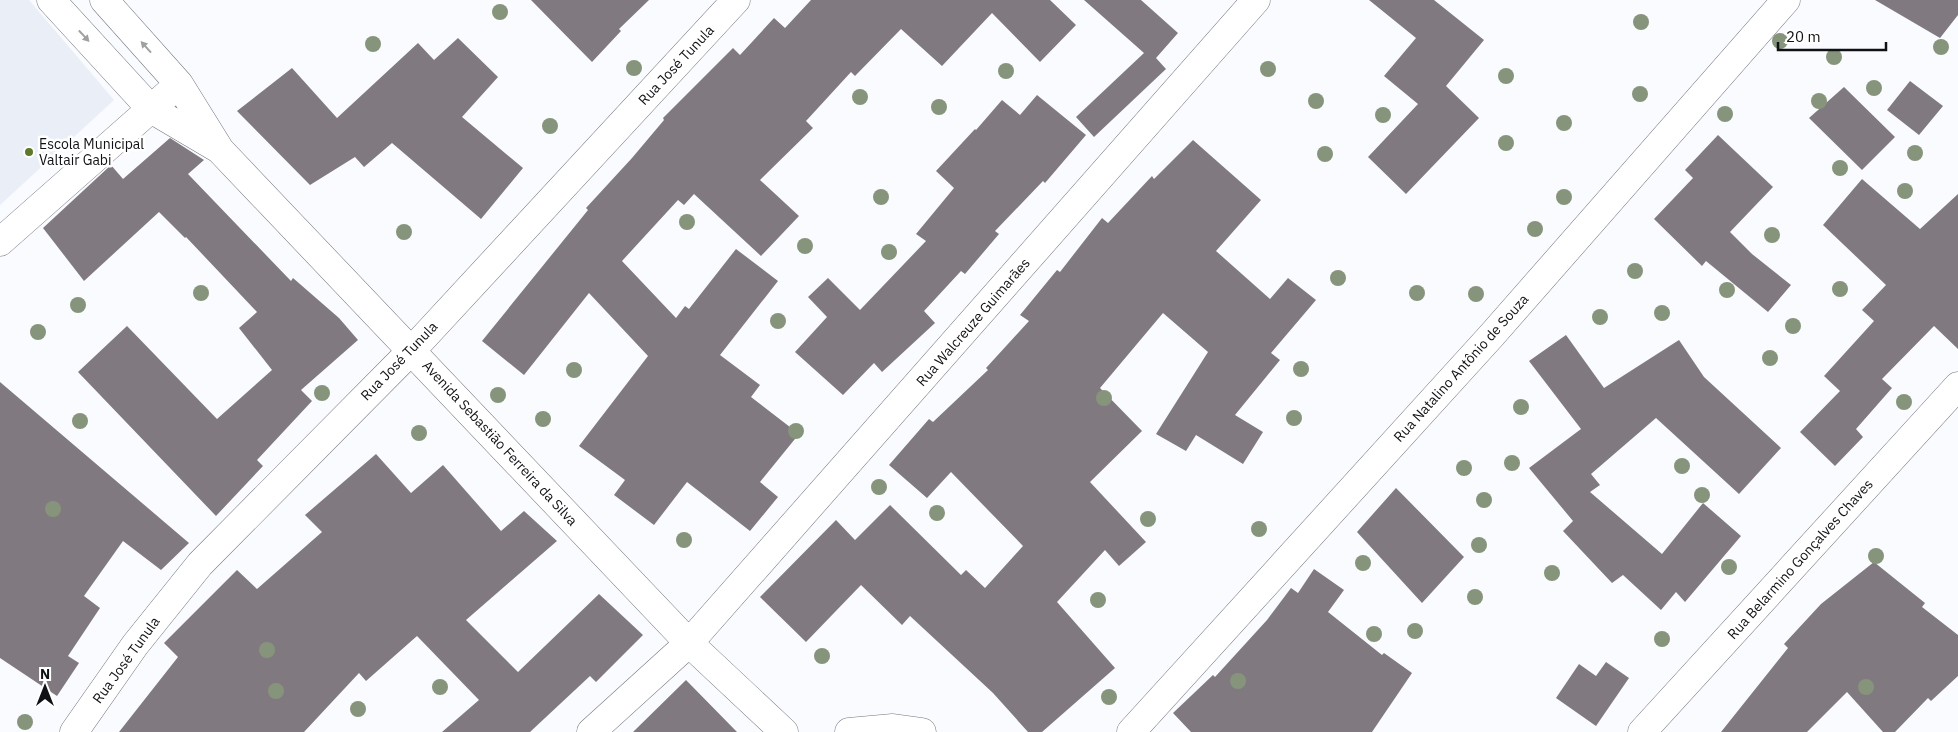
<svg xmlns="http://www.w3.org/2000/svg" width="1958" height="732" viewBox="0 0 1958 732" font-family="'IBM Plex Sans',sans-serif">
	<rect width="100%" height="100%" fill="#f9fbfe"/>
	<path fill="#eaeef7" d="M0,0H29L114,100L0,205Z"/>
	<path fill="#807a80" d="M531,0H649L619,29L621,31L592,62Z
		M811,0H1050L1076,25L1040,62L992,13L942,66L901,29L855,76L851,72L806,121L813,128L760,180L799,216L761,256L694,194L684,205L678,200L622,261L676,318L685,306L689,309L736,249L778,281L720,355L760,385L751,397L799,434L760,482L778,497L750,531L687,482L654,525L614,495L625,480L579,446L648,356L589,293L524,375L482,341L588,210L586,208L632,158L664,120L663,118L733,48L740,55L774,18L785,28Z
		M1084,0H1141L1178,33L1156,58L1166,69L1094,137L1076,117L1144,53Z
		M1369,0H1434L1484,40L1446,86L1479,118L1406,194L1368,157L1418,104L1384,76L1416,38Z
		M1875,0H1958V15L1940,38Z
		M458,38L498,77L462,117L523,168L481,219L392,143L364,167L355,157L310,185L237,111L292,68L337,118L418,43L434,60Z
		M1910,81L1943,106L1919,135L1887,110Z
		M1844,87L1895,137L1862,170L1809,118Z
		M1037,95L1086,135L1045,183L1043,181L995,231L999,234L965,274L961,271L924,311L935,323L882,372L874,363L843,395L795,352L827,317L808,297L828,278L860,310L926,241L916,234L954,188L936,171L975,129L976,130L1002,100L1020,115Z
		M1718,135L1773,187L1730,232L1752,254L1791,285L1768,312L1706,261L1702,266L1654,219L1693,178L1685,170Z
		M170,138L204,160L188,174L291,281L293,278L339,318L358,340L301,390L312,401L257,460L263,466L216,516L78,372L127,326L217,419L272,370L239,328L257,312L186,237L185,238L159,212L84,281L43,228L111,165L123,179Z
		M1193,140L1261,200L1216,251L1270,299L1288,278L1316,300L1271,353L1280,360L1235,415L1263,432L1243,464L1196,435L1186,451L1156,434L1208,352L1163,313L1100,388L1142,431L1090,482L1146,542L1119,566L1105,550L1057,602L1115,668L1042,732H1028L993,693L910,616L902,625L861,585L806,642L760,597L836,520L855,540L890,505L961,575L966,570L985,588L1023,546L951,472L927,498L889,465L929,419L933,422L988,370L986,368L1029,321L1020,315L1057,270L1060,272L1102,218L1108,223L1152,176L1154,179Z
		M1862,179L1920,229L1958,194V349L1934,326L1882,379L1892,388L1856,429L1863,437L1835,466L1800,432L1840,391L1824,376L1874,321L1862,310L1886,285L1823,225Z
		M1566,335L1604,388L1679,340L1704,377L1781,448L1739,494L1656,418L1591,474L1600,485L1590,492L1662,554L1703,503L1741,536L1685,602L1676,592L1661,610L1623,575L1612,583L1563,531L1573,521L1529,468L1581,429L1529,361Z
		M0,382L189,543L161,570L123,541L84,596L100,608L68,656L79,663L57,696L0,658Z
		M376,454L411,493L443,465L501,531L524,511L557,541L466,620L518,672L599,594L643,635L596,682L590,676L530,732H442L479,700L417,636L366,681L359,673L304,732H119L178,657L164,643L237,570L257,589L322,532L305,515Z
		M1396,488L1464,557L1422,603L1357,532Z
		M1874,562L1925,603L1922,607L1958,635V676L1931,701L1928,698L1895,732H1883L1847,692L1807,732H1721L1788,648L1784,644L1821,604Z
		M1314,569L1344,590L1328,612L1382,655L1384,653L1412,673L1372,732H1191L1173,713L1213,675L1215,677L1267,620L1291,588L1298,593Z
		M1606,662L1629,678L1596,726L1556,698L1579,664L1596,676Z
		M686,680L737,732H633Z"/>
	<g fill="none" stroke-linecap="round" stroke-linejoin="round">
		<g stroke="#73777e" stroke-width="29">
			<path id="minor" d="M51,0L151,109L217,148
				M104,0L179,84L220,150L689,643L784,732
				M0,242L179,84
				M74,732L135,645L200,564L412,350L736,0
				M591,732L689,643L1256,0
				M849,732L893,728L922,732
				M1131,732L1492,335L1786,0
				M1642,732L1958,386"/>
		</g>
		<use href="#minor" stroke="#fff" stroke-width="28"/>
	</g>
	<g fill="#87947c">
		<circle cx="500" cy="12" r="8"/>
		<circle cx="1641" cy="22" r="8"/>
		<circle cx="1780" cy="41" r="8"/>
		<circle cx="373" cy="44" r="8"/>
		<circle cx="1941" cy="47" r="8"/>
		<circle cx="1834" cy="57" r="8"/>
		<circle cx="634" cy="68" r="8"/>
		<circle cx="1268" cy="69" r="8"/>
		<circle cx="1006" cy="71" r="8"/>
		<circle cx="1506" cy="76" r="8"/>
		<circle cx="1874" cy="88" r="8"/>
		<circle cx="1640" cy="94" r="8"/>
		<circle cx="860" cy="97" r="8"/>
		<circle cx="1316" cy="101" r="8"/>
		<circle cx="1819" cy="101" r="8"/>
		<circle cx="939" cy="107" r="8"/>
		<circle cx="1725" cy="114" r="8"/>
		<circle cx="1383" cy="115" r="8"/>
		<circle cx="1564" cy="123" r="8"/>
		<circle cx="550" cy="126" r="8"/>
		<circle cx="1506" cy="143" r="8"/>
		<circle cx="1915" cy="153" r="8"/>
		<circle cx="1325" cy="154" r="8"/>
		<circle cx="1840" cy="168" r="8"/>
		<circle cx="1905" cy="191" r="8"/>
		<circle cx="881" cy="197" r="8"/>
		<circle cx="1564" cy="197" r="8"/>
		<circle cx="687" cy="222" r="8"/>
		<circle cx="1535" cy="229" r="8"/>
		<circle cx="404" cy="232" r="8"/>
		<circle cx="1772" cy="235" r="8"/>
		<circle cx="805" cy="246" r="8"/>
		<circle cx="889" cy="252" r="8"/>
		<circle cx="1635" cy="271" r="8"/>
		<circle cx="1338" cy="278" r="8"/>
		<circle cx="1840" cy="289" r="8"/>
		<circle cx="1727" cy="290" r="8"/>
		<circle cx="201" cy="293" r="8"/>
		<circle cx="1417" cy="293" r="8"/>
		<circle cx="1476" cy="294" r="8"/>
		<circle cx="78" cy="305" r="8"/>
		<circle cx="1662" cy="313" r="8"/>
		<circle cx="1600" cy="317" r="8"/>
		<circle cx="778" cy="321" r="8"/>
		<circle cx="1793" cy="326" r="8"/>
		<circle cx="38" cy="332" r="8"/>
		<circle cx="1770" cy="358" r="8"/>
		<circle cx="1301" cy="369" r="8"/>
		<circle cx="574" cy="370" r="8"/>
		<circle cx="322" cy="393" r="8"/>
		<circle cx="498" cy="395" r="8"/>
		<circle cx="1104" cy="398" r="8"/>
		<circle cx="1904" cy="402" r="8"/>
		<circle cx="1521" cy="407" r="8"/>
		<circle cx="1294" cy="418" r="8"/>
		<circle cx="543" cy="419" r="8"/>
		<circle cx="80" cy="421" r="8"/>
		<circle cx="796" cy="431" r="8"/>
		<circle cx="419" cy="433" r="8"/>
		<circle cx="1512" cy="463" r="8"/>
		<circle cx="1682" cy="466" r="8"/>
		<circle cx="1464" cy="468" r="8"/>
		<circle cx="879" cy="487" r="8"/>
		<circle cx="1702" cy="495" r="8"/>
		<circle cx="1484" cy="500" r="8"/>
		<circle cx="53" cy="509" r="8"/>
		<circle cx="937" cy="513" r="8"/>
		<circle cx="1148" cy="519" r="8"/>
		<circle cx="1259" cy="529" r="8"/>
		<circle cx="684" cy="540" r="8"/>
		<circle cx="1479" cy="545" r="8"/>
		<circle cx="1876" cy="556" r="8"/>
		<circle cx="1363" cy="563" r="8"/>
		<circle cx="1729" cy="567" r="8"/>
		<circle cx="1552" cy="573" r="8"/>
		<circle cx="1475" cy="597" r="8"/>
		<circle cx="1098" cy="600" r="8"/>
		<circle cx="1415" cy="631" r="8"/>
		<circle cx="1374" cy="634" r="8"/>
		<circle cx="1662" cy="639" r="8"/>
		<circle cx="267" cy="650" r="8"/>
		<circle cx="822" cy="656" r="8"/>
		<circle cx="1238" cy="681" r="8"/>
		<circle cx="440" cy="687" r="8"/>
		<circle cx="1866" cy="687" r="8"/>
		<circle cx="276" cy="691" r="8"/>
		<circle cx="1109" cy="697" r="8"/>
		<circle cx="358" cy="709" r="8"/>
		<circle cx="25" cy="722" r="8"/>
	</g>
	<defs><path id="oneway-solid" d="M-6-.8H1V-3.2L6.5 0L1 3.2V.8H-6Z" transform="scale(1.25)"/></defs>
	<g fill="#9fa0a1">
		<use href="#oneway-solid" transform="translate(84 36) rotate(47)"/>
		<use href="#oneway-solid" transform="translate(146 47) rotate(-132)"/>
	</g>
	<circle fill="#5e772a" stroke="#fff" stroke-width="2" cx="29" cy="152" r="5"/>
	<g text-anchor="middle" stroke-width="5" stroke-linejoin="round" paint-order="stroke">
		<g font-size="14" fill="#101114" stroke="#fff">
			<text transform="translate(676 65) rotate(-47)" y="5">Rua José Tunula</text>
			<text transform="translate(973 322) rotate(-49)" y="5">Rua Walcreuze Guimarães</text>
			<text transform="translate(399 361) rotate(-46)" y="5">Rua José Tunula</text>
			<text transform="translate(1461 368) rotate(-48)" y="5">Rua Natalino Antônio de Souza</text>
			<text transform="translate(500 443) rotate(47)" y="5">Avenida Sebastião Ferreira da Silva</text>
			<text transform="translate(1800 559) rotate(-48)" y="5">Rua Belarmino Gonçalves Chaves</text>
			<text transform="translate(126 660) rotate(-54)" y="5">Rua José Tunula</text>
		</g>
		<g font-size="14" fill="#101114" stroke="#fff" text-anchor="start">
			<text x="39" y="149">Escola Municipal<tspan x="39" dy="16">Valtair Gabi</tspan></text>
		</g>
	</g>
	<g transform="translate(45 687)" stroke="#ffffff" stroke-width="4" paint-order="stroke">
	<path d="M0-4L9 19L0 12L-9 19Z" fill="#101114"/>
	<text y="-8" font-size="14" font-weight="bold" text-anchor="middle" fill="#101114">N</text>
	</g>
	<path d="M1778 42v8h108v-8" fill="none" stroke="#101114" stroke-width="2.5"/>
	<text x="1786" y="42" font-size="15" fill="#101114" stroke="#ffffff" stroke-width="4" paint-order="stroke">20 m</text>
</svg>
